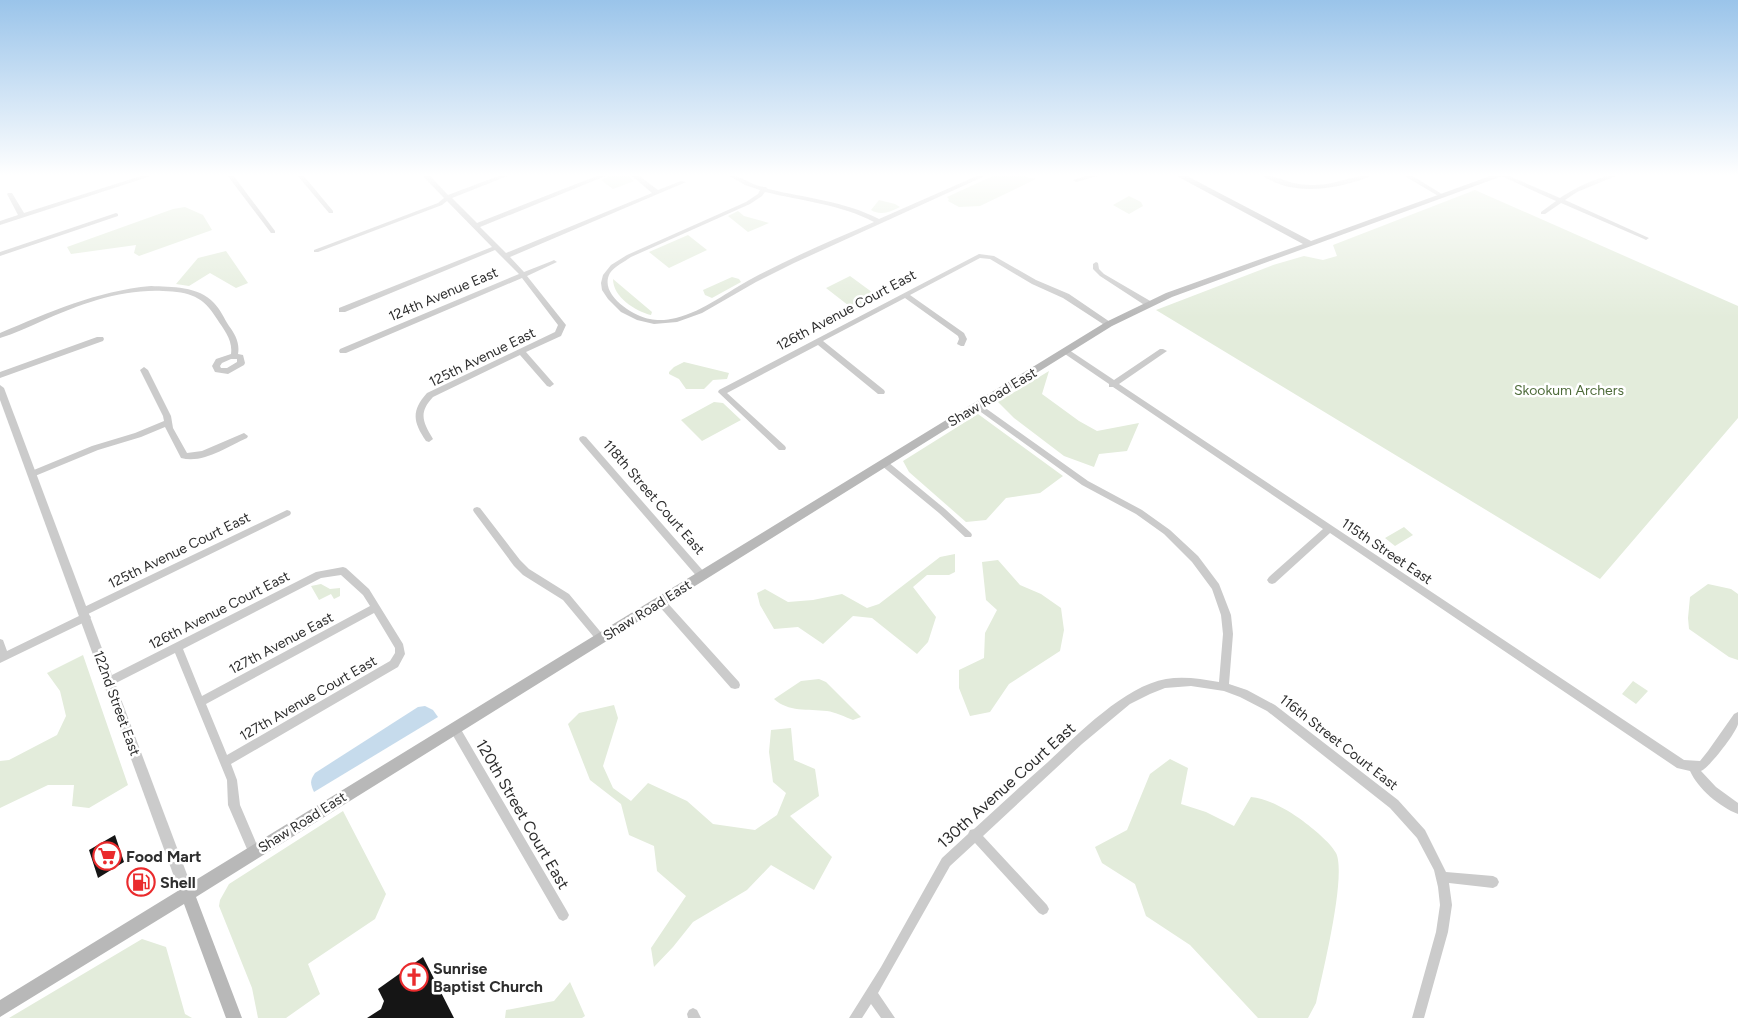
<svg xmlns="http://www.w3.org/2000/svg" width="1738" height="1018" viewBox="0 0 1738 1018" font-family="Figtree,sans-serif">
	<rect width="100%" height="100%" fill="#fff"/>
	<path fill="#e3ecdb" d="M612,175H627L634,181L613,189L601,180Z
		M995,175H1018L1036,179L980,206L959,207L948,201L949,199L947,197Z
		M1475,190L1738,306V418L1600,579L1156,310L1273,265L1304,256L1323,260L1337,256L1333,245Z
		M1129,196L1141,202L1143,206L1129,214L1113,205Z
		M879,200L895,204L900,207C890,212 881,216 871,210Z
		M185,207L203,215L212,230L139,256L134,253L136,245L71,254L67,247L173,209Z
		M738,211L744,216L769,223L748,232L728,216Z
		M688,235L707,250L669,268L649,252Z
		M226,251L248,283L236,288L210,273L189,286L176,284L198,258Z
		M850,276L880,298L857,309H853L826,288Z
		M732,277L739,279L741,282L712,298L705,295L703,290Z
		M613,279L652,312L651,315C635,311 613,297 613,279Z
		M684,362L729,373L727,379L713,380L704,389H686L679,379L669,374V372L674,367Z
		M1049,371L1042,394L1079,421L1097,431L1139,423L1127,451L1099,454L1094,467L1064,456L1014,418L998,402Z
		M714,402L723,403L741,420L702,441L681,420Z
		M978,414L1063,476L1040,493L1006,498L986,520L966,522L909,472L903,461Z
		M1404,527L1413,535L1395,546L1385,538Z
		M955,554V572L949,575H927L913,587L936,617L928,642L917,654L872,618L853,616L823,644L798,627L774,629L760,605L757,593L765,589L788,602L813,600L842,594L867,608L879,604L940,557Z
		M998,560L1020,585L1041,594L1061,608L1064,630L1060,651L1009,684L990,712L970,716L959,688V670L984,658L985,633L997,610L986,600L982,562Z
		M321,584L330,589L340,588V596L334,599L331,594L319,600L311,586Z
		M1708,584L1731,589L1738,594V660L1729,657L1689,629L1688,618L1690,597Z
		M83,655L128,785L89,808L72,806L74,785H48L0,808V761L9,760L57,735L66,716L60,691L47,673Z
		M819,679L826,682L861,717L853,720C845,717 835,712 827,711C808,709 788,712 774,699L801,681Z
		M1633,681L1648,691L1636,704L1622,694Z
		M614,705L618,718L603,766L613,788L631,801L648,783L687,801L713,824L755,830L777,815L786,793L773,782L769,752L771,730L791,728L794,760L815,769L819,796L790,816L832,857L814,890L771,865L747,890L693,922L673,947L654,967L651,948L686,896L657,871L654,846L629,835L621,804L590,780L568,724L579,713Z
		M1170,759L1188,768L1181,804L1206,812L1234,826L1251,797C1269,799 1288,810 1303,821C1312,828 1330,842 1336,853C1347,875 1322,975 1316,1003L1308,1018H1258L1190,945L1146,916L1135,884L1102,863L1095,847L1127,830L1150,774Z
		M343,811L386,894L375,919L308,964L320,994L286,1018H258L252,988L219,906L220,900L229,884Z
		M142,939L166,947L185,1014L192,1018H9Z
		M570,982L585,1016L582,1018H505L506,1010L554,1001Z"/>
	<path fill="#c6dbec" d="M425,706L433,710L438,717L314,792C310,784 310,780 315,773L418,707Z"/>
	<path fill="#151515" d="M115,835L124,862L98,878L89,850Z
		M423,957L454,1018H367L381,1009L384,1001L378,989Z"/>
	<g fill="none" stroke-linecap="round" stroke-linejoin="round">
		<path fill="#cbcbcb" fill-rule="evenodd" d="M144,175H154L0,225V221L18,215L7,194L8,193H12L24,213Z
			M227,175H233L275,231V233H271Z
			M297,175H303L333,211V213H329Z
			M422,175H429L448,195L501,175H510L452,198L477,223L599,175H608L480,227L506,253L652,193L631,175H638L658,190L681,181L686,182L510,257L524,272L552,261L554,260L557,262L527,276L566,325L561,336L526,352L554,384L550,387L547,386L520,355L433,397C418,413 423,422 433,439L429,442L426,441C413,422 411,411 427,393L555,332L558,325L522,278L346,353H340L339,351L340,349L519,274L495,250L345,312H339V308L492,247L447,201L442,205L318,252H314V250L438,203L444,198Z
			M728,175C742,175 752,187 766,187L768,189C806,198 844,201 879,219L979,175H987L794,263L756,282L702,313L677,322L654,324L637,320L621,312L608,299L602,290L601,283L603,275L611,265L627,255L746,202L758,194L760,190L745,185ZM765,192C802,201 840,204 874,222C833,240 792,257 753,278C728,291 704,311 676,318C668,320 658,321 650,319C633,316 598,294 610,273C615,266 624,262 631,257L750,204L762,196Z
			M1089,175H1101L1076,182L1073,180Z
			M1262,175C1271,175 1276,178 1284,180C1294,184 1304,185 1315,185C1335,185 1353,175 1372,175C1366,179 1357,181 1350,183C1322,191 1287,193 1262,175Z
			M1403,175H1411L1445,196L1440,197Z
			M1499,175H1507L1560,198C1575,188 1600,175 1618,175L1577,192L1565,200L1649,238L1646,240L1644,239L1561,203L1545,214H1541V212L1556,201Z
			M116,213L118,214V216L0,256V252Z
			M979,254L994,256L1036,280L1069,294L1113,324L1112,326H1106L1063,298L1032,284L990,259L980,258L910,295L964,333L967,339L964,346H961L957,344L959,339L958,336L905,298L823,341L884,390L885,392L884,394H878L818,345L727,393L785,446L786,448L785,450H779L718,392L719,390Z
			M1096,262L1098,263L1099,269L1104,274L1152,302V306H1146L1100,276L1093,269V264Z
			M151,286C171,287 199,286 214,303C220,309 224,318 229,326C235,334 240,343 238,354L243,355L245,363L244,365L228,374L215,372L212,366L216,359L231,354C233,340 224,330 217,319C203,296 190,292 163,291C121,289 81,304 42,321C28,327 14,334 0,338V333C50,312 96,291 151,286ZM231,359H237V362L227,368H221L220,366L222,363Z
			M97,337H103L104,339L103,341L0,378V372Z
			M1160,349H1163L1167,351L1119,384L1684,760L1700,761L1708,751L1734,714L1738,712C1738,716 1738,721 1738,724C1736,733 1709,768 1701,771L1716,787L1738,803V814C1720,807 1698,789 1690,771L1677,768L1330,533L1275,583L1272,584L1269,583L1267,580L1269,577L1323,529L1113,387H1109V384L1062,352L1063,350H1069L1114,380Z
			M144,367L148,370L171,416L173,428L187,453L202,451L244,433L248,436L247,438C227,447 203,464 181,458L165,427L141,437L98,450L35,476H29L28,474L29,472L92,446L135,433L164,421L163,416L140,370Z
			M977,402L1088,481L1142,510L1170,530L1198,556L1219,584L1231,615L1233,634L1229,684L1247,690L1275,705L1398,800L1425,830L1446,872L1493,876L1497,878L1499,882L1497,886L1493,888L1449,883L1452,905L1448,932L1424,1018H1412L1436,932L1440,905L1438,887L1434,870L1417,838L1390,808L1267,711L1240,697L1224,691L1191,686L1165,688L1150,694L1130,704L1082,744L983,836L1047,905L1049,909L1047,913L1043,915L1039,913L975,843L950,866L878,993L895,1018H881L871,1004L862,1018H849L881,967L942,858L968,834L970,830L974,829C999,806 1023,784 1048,762C1078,734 1125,686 1166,679C1184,676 1201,679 1219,682L1223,634L1221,615L1212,589L1192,562L1164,534L1136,514L1082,485L974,407L973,405Z
			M583,436L586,437L705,573L707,576L705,579L702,580L699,579L580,441L579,439L580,437Z
			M885,461L888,462L945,509L971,533L972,535L971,537H965L939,513L882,466L881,464Z
			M477,507L480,508L520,560L529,569L569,594L604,636L606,639L604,642L601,643L598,642L563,600L523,575L514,566L474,512L473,510L474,508Z
			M287,510L290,511L291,513L290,515L88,614L91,617L89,620L0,663V639L3,640L7,651L81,615L78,612L80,609Z
			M343,567L346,568L369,589L403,644L405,654L398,667L231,764L237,780L240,805L260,852L258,856L254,858L250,856L228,805L227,780L175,653L114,684L110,685L106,684L105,681L106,678L316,572ZM341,575L363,595L370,606L202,696L183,649L321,578ZM374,613L395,648V653L390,661L227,755L206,704Z
			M661,598L664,599L739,682L740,685L739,688L735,689L731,688L658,605L656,602L658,599Z
			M455,724L459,726L567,911L569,915L567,919L563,921L559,919L451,732L450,729L451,726Z
			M693,1008L697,1010L701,1018H688L687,1014L689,1010Z"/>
		<path fill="#cbcbcb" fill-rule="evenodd" d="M0,385L4,388L194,893L192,898L187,900L182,898L180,893L0,400Z"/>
		<path fill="#b8b8b8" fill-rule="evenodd" d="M1175,175H1185L1311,241L1493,175H1505L1172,297L1112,326L196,897L242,1018H226L184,904L0,1017V1000L1106,322L1166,293L1303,244Z"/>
	</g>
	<linearGradient id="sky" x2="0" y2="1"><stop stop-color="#9ac4ea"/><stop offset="0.55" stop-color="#fff"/><stop offset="1" stop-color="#fff" stop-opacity="0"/></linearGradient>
	<rect width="1738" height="318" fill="url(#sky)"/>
	<defs>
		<g id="supermarket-ring" transform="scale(1.4375)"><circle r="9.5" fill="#fff" stroke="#ea2b2d" stroke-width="1.5"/><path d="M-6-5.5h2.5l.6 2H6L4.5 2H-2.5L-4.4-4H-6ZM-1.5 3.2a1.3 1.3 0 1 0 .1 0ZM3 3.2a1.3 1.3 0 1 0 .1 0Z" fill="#ea2b2d"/></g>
		<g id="fuel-ring" transform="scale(1.4375)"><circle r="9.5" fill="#fff" stroke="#ea2b2d" stroke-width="1.5"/><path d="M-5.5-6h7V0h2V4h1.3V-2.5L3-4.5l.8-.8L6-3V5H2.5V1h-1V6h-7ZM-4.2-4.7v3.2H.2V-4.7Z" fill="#ea2b2d"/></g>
		<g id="church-ring" transform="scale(1.4375)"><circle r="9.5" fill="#fff" stroke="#ea2b2d" stroke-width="1.5"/><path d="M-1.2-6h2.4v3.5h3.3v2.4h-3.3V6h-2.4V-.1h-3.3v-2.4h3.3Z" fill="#ea2b2d"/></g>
	</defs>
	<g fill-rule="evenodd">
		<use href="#supermarket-ring" x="107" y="856"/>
		<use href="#fuel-ring" x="141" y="882"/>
		<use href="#church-ring" x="414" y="977"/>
	</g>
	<g text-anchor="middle" stroke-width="5" stroke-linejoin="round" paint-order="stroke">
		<g font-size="14" fill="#2e2e2e" stroke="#fff">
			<text transform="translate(443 294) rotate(-23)" y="5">124th Avenue East</text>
			<text transform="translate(846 310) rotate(-28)" y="5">126th Avenue Court East</text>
			<text transform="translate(482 357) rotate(-26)" y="5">125th Avenue East</text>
			<text transform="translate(992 397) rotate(-31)" y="5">Shaw Road East</text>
			<text transform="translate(654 497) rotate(49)" y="5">118th Street Court East</text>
			<text transform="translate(179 550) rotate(-26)" y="5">125th Avenue Court East</text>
			<text transform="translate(1387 551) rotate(34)" y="5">115th Street East</text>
			<text transform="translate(219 610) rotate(-27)" y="5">126th Avenue Court East</text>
			<text transform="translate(647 610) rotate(-32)" y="5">Shaw Road East</text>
			<text transform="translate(281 643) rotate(-28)" y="5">127th Avenue East</text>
			<text transform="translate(308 698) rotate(-30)" y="5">127th Avenue Court East</text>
			<text transform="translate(117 703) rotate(70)" y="5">122nd Street East</text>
			<text transform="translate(1339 742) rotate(38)" y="5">116th Street Court East</text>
			<text transform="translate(302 822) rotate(-32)" y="5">Shaw Road East</text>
		</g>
		<g font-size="14" fill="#4e6b3a" stroke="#fff">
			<text x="1569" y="395">Skookum Archers</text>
		</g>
		<g font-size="16" fill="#2e2e2e" stroke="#fff">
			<text transform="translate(1006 785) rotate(-42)" y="6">130th Avenue Court East</text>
			<text transform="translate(523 814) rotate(60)" y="6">120th Street Court East</text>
		</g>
		<g font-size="16" font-weight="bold" fill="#2e2e2e" stroke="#fff" text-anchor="start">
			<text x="126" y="862">Food Mart</text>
			<text x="160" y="888">Shell</text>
			<text x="433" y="974">Sunrise<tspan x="433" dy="18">Baptist Church</tspan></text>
		</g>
	</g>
</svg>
